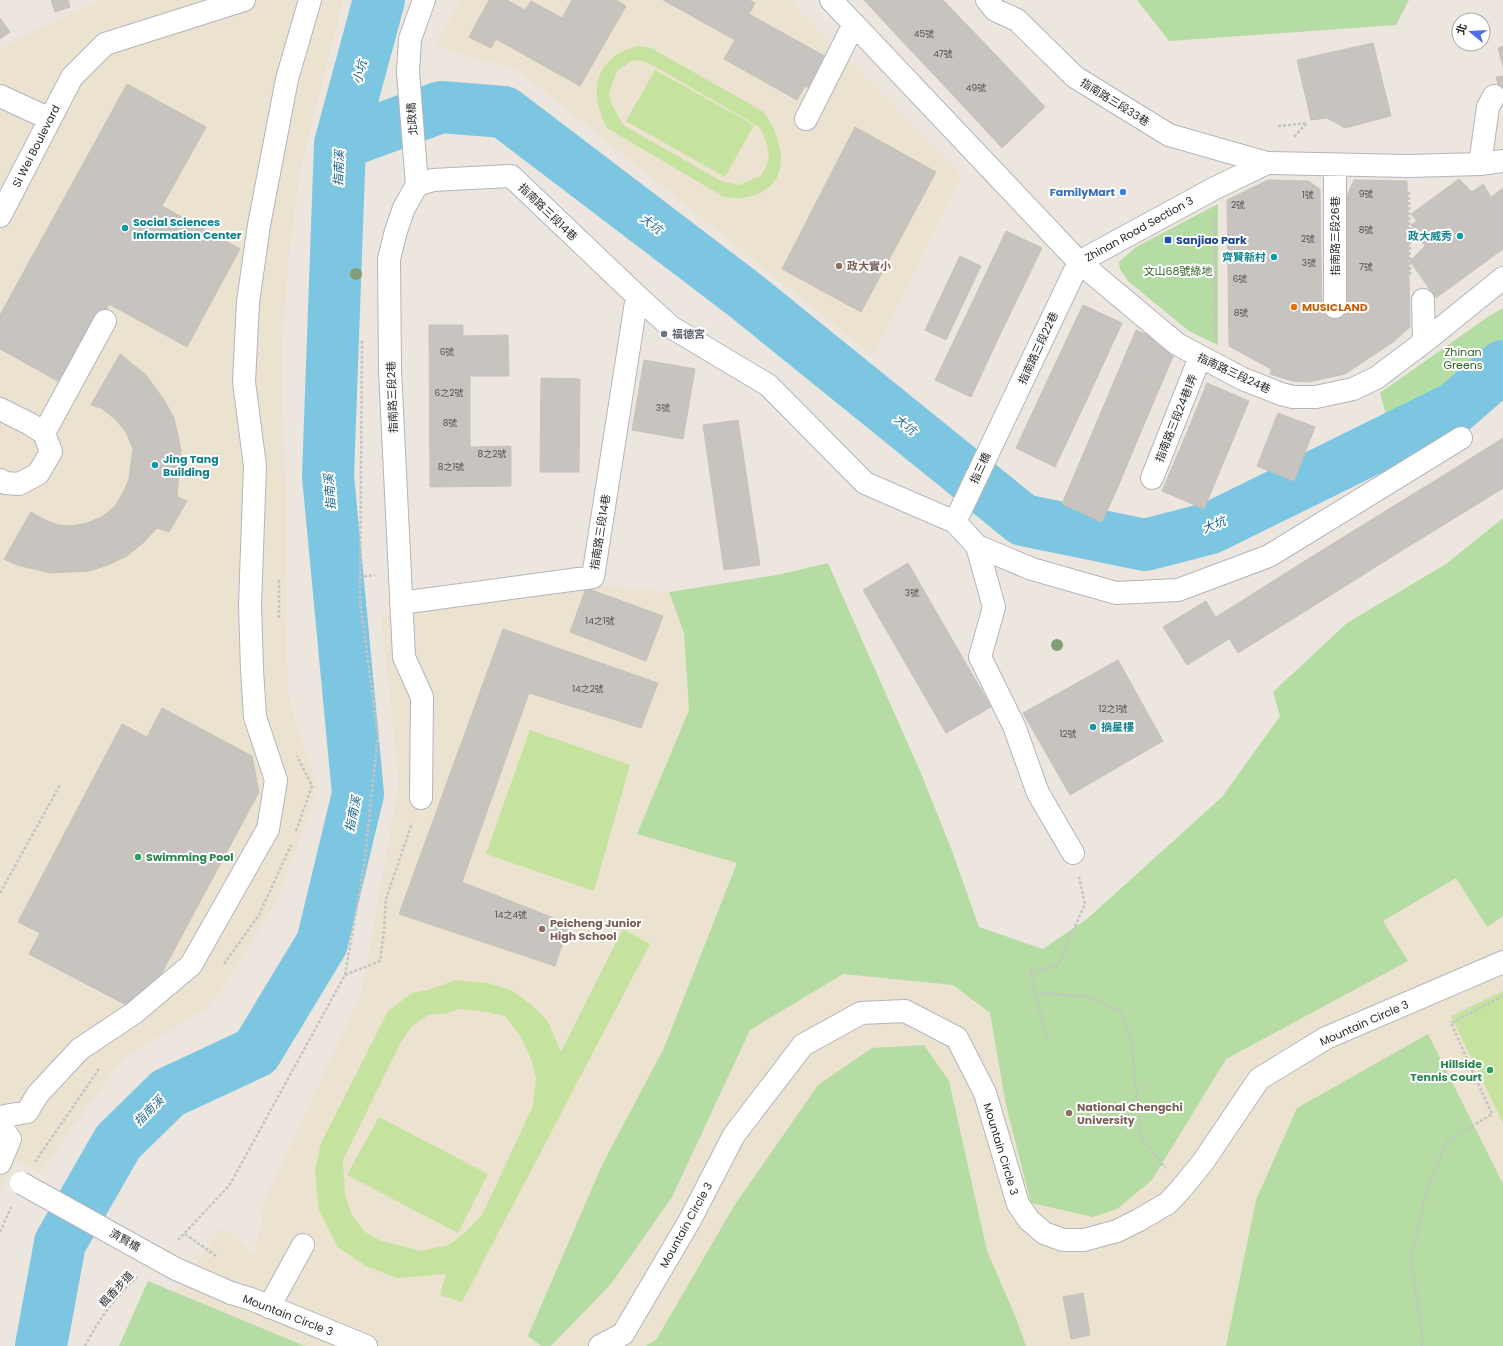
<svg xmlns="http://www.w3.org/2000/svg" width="1503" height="1346" viewBox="0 0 1503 1346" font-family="Poppins,'Noto Sans TC',sans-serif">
	<rect width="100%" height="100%" fill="#ece6df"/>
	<path fill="#ebe3d0" d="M102,0H343L301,165L288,264L281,365L286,494L287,686L294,718L318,786L304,829L275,903L225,985L205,1009L123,1058L40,1173L16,1160L0,1190V49L29,34Z
		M461,0H789L962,175L873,356L518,70L435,46Z
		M587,584L669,592L684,633L689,710L637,833L737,862L664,1048L603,1163L534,1323L759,858L1014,999L1503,722V1346H133L222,1228L255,1255L265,1200L361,995L399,783L381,616L402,614Z"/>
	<path fill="#b5dca2" d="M1137,0H1409L1396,25L1169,41Z
		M1218,204V345L1189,331L1129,282L1120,269L1119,262L1136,247Z
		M1503,308V345L1479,369L1429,405L1389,427L1380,393L1489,316Z
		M1503,518V916L1487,927L1456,878L1383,921L1408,961L1226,1059L1152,1180L1117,1209L1093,1217L1031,1203L1006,1105L990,1013L953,985L843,974L750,1030L672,1197L611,1284L551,1346H541L528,1336L603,1163L664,1048L737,863L637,834L689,710L684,633L669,592L777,575L828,563L920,771L951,848L979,927L1043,949L1087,919L1222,797L1280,716L1273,692L1347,623L1446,564Z
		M1428,1034L1503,1184V1346H1226L1256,1200L1297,1108Z
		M924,1045L949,1081L987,1251L1016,1318L1026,1346H645L656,1340L734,1206L818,1085L872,1048Z
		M148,1281L305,1346H119Z"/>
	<path fill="#c5e29e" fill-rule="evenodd" d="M637,46L651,48L764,112C786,145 794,190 742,198C736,199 730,197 724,197L607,128C593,102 590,71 619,53C625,50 631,48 637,46ZM633,60L643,61L654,66L758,126L762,131L767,144L769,159L764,171L760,176L739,185L723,182L623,125L611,103L609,93L617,71Z
		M655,70L754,125L725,177L626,121Z
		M530,730L630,765L594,891L486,854Z
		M623,929L650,944L462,1302L440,1295L446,1274L397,1278L366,1266L338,1247L319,1210L315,1171L321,1143L388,1011L412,993L428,990L456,980L487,983L511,990L529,1003L547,1020L561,1052ZM460,1009L487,1012L505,1016L519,1034L530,1056L536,1077L533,1106L482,1215L466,1232L449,1245L420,1251L379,1240L365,1232L352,1215L345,1195L343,1160L401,1042L412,1026L430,1014H444Z
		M1503,991V1123L1451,1016Z
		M379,1117L488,1174L458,1233L347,1175Z"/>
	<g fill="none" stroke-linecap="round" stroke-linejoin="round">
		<path stroke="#7dc6e2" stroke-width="52" d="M340,144L441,107L504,112L746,296L1023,520L1145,545L1211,528L1456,407L1503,366
			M41,1346L60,1243L118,1142L168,1093L256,1052L322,943L358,794L328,476L340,144L379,0"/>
	</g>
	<path fill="#c7c3be" stroke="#c7c2b9" d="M51,0H68L70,7L55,12Z
		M489,0H507L525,10L531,1L562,18L572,0H616L626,6L580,86L496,39L491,48L469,37Z
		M663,0H749L755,3L749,14L828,58L811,89L805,86L797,100L724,59L735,40Z
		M864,0H943L901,40Z
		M943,0L994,53L952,94L901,40Z
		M0,18L10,32L0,39Z
		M1373,43L1391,116L1345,128L1327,118L1311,120L1297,60Z
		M1503,46V67L1498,48Z
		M994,53L1045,107L1002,148L952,94Z
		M1503,76V102L1496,77Z
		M127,84L206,127L162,206L240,249L187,347L109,304L65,385L0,349V315Z
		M855,127L936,172L861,312L782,269Z
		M1459,179L1472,192L1483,184L1491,197L1503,188V249L1436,298L1410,261L1425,246L1411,225L1417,221L1411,214Z
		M1268,180L1308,181L1320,189L1322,314H1347V196L1354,180L1407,181L1410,327L1393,342L1345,374L1309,382L1292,381L1270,374L1271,369L1229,346L1227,200Z
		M1006,231L1042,248L997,341L962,324Z
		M960,256L981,266L946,340L925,330Z
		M1083,305L1122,323L1089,395L1049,377Z
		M962,324L997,341L971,397L935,380Z
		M429,325H463V336L508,335L509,376H470V447L511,446V486L430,487Z
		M1136,330L1177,347L1160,387L1119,370Z
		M120,354L146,375L164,400L174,418L181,450L177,497L187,501L169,532L157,528L144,542L127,556L108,565L89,571L50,573L17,565L4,559L31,512L43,519L58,525L71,526L87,523L102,517L115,506L123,493L129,479L133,449L126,432L115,419L101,408L91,405Z
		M644,360L695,369L683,439L632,430Z
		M1119,370L1160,387L1137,441L1096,424Z
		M1049,377L1089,395L1055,467L1016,448Z
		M541,378L580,379L579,472H540Z
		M1207,383L1249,401L1230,447L1188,430Z
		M1278,413L1315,427L1294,481L1257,466Z
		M738,420L760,565L724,570L703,425Z
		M1096,424L1137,441L1117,489L1076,471Z
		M1188,430L1230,447L1204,509L1162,491Z
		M1503,438V488L1471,508L1449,472Z
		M1076,471L1117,489L1102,522L1062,504Z
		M1449,472L1471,508L1401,551L1379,515Z
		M1379,515L1401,551L1323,600L1300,564Z
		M908,563L991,707L946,733L863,590Z
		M1300,564L1323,600L1238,653L1216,617Z
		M586,588L663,616L646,661L570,632Z
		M1206,601L1229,639L1187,665L1163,627Z
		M503,629L658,683L641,728L529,693L462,882L569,924L555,966L399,914Z
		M1118,660L1163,741L1070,795L1023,713Z
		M162,708L252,756L259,792L151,993L130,1007L29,954L40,933L18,922L122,724L147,737Z
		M1083,1293L1090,1335L1071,1339L1063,1297Z"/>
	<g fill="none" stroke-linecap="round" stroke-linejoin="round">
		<g stroke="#b2b5bd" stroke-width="24">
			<path id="minor" d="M831,0L1079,262L1215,188L1267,163L1409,166L1480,164L1503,161
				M987,0L995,10L1017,20L1075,77L1169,135L1267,163
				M0,96L50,119
				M806,119L854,24
				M1480,164L1488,107L1494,96
				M417,185L433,180L511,176L637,296L671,327L768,385L865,483L955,522L977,546L1032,569L1116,593L1178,590L1269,556L1461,438
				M417,185L404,208L396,231L389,259L390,370L404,657L422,697L421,798
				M417,185L408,72L410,39L424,0
				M0,216L72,77L105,44L244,0
				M1423,300L1424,342
				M1335,307V165
				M0,409L30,424L44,433L51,452L38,474L19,484L5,483L0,480
				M44,433L105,321
				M1152,478L1200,357
				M955,522L1079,262L1177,344L1243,379L1281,394L1293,397H1316L1353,389L1376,378L1424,342L1503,278
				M977,546L994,607L980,657L1014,726L1038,793L1073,853
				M401,603L593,577L637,296
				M0,1117L27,1112L38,1094L80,1049L134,1013L191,965L268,829L276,780L255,717L252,669L250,605L255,466L244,382L248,302L259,225L287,79L310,0
				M0,1125L10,1139L0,1163
				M231,1293L251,1299L366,1346
				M269,1307L303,1245
				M600,1346L623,1334L690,1220L734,1135L803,1045L861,1013L905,1011L957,1038L985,1093L1018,1204L1029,1220L1044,1233L1063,1240H1084L1117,1231L1139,1220L1168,1203L1181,1189L1203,1162L1259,1079L1326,1038L1503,962"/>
		</g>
		<path stroke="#c4c4c4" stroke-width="2.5" stroke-dasharray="3 2" stroke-linecap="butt" d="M1278,126L1307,123L1293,138
			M1409,192L1410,277
			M1215,335V218
			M359,577L375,575
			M279,618V579
			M296,831L312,786L297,756
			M0,893L60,785
			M224,964L259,915L291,845
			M345,975L380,961L384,931L386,899L412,823
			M1035,993L1086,996L1120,1011L1131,1038L1141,1137L1165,1168
			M1047,1039L1030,972L1058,965L1085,904L1079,877
			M35,1162L99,1069
			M0,1232L11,1207
			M185,1234L216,1256
			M178,1240L229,1186L345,975L364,866L378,735L360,601L362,339
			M85,1346C99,1319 115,1297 137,1277
			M1422,1346V1333L1411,1261L1424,1201L1445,1143L1492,1114L1451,1023L1503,996"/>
		<use href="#minor" stroke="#fff" stroke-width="22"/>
		<g stroke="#b2b5bd" stroke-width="24" stroke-linecap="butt">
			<path id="minor-bridge" d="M21,1183L176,1269L231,1293"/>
		</g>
		<use href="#minor-bridge" stroke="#fff" stroke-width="22"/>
	</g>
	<g fill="#849d77">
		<circle cx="356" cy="274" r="6"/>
		<circle cx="1057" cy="645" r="6"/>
	</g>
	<circle fill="#3f7fe0" stroke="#fff" stroke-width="1.5" cx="1123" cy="192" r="4"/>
	<g fill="#0f9aa8" stroke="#fff" stroke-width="1.5">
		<circle cx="125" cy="228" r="4"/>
		<circle cx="1460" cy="236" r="4"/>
		<circle cx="1274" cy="257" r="4"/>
		<circle cx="155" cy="465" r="4"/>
		<circle cx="1093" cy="727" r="4"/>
	</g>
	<rect fill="#1a4fb4" stroke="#fff" stroke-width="1.5" x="1164" y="236" width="8" height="8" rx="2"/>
	<g fill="#8d6e63" stroke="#fff" stroke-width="1.5">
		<circle cx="839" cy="266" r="4"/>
		<circle cx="542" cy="929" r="4"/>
		<circle cx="1069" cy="1113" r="4"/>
	</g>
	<circle fill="#e8710a" stroke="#fff" stroke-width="1.5" cx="1294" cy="307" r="4"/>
	<circle fill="#6b7280" stroke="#fff" stroke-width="1.5" cx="664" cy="334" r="4"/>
	<g fill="#2e9e5b" stroke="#fff" stroke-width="1.5">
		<circle cx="138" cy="857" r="4"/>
		<circle cx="1490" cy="1070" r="4"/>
	</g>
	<g text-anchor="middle" stroke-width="4" stroke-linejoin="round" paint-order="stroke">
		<g font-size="9" fill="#525150">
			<text x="924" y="37">45號</text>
			<text x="943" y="57">47號</text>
			<text x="976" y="91">49號</text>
			<text x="1366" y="197">9號</text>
			<text x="1308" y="198">1號</text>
			<text x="1238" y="208">2號</text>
			<text x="1366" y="233">8號</text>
			<text x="1308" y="242">2號</text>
			<text x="1309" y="266">3號</text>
			<text x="1366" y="270">7號</text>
			<text x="1240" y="282">6號</text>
			<text x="1241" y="316">8號</text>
			<text x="447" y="355">6號</text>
			<text x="449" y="396">6之2號</text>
			<text x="663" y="411">3號</text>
			<text x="450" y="426">8號</text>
			<text x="492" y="457">8之2號</text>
			<text x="451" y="470">8之1號</text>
			<text x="912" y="596">3號</text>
			<text x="600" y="624">14之1號</text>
			<text x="588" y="692">14之2號</text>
			<text x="1113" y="712">12之1號</text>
			<text x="1068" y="737">12號</text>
			<text x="511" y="918">14之4號</text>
		</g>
		<g font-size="11" fill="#2b2b2b" stroke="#fff">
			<text transform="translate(1115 102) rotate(32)" y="4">指南路三段33巷</text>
			<text transform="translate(412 119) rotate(-94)" y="4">北政橋</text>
			<text transform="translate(36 146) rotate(-63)" y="4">Si Wei Boulevard</text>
			<text transform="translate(548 212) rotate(44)" y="4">指南路三段14巷</text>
			<text transform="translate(1139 229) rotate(-29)" y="4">Zhinan Road Section 3</text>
			<text transform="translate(1335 236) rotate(-90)" y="4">指南路三段26巷</text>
			<text transform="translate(1038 348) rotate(-65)" y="4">指南路三段22巷</text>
			<text transform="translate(1234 373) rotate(25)" y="4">指南路三段24巷</text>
			<text transform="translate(392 397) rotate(-92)" y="4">指南路三段2巷</text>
			<text transform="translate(1176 418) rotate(-68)" y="4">指南路三段24巷1弄</text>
			<text transform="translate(980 468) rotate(-65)" y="4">指三橋</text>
			<text transform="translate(600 532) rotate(-81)" y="4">指南路三段14巷</text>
			<text transform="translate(1364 1023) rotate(-24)" y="4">Mountain Circle 3</text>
			<text transform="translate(1001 1149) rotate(73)" y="4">Mountain Circle 3</text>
			<text transform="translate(686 1225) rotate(-61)" y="4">Mountain Circle 3</text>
			<text transform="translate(125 1240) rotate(29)" y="4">濟賢橋</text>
			<text transform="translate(116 1289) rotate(-47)" y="4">楓香步道</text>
			<text transform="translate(288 1315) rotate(21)" y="4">Mountain Circle 3</text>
		</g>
		<g font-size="11" font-weight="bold" fill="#366cbe" stroke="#fff" text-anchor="end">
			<text x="1115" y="196">FamilyMart</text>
		</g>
		<g font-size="11" font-weight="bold" fill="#0d838f" stroke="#fff" text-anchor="start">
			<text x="133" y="226">Social Sciences<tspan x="133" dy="13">Information Center</tspan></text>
			<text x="1452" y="240" text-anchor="end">政大威秀</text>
			<text x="1266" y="261" text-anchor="end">齊賢新村</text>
			<text x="163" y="463">Jing Tang<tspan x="163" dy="13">Building</tspan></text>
			<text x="1101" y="731">摘星樓</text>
		</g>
		<g font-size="11" font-weight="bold" fill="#164399" stroke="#fff" text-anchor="start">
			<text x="1176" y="244">Sanjiao Park</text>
		</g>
		<g font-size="11" font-weight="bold" fill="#785e54" stroke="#fff" text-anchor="start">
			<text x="847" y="270">政大實小</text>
			<text x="550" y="927">Peicheng Junior<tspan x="550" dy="13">High School</tspan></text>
			<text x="1077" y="1111">National Chengchi<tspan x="1077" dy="13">University</tspan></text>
		</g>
		<g font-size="11" fill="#2f6122" stroke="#fff">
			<text x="1178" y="275">文山68號綠地</text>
			<text x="1463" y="356">Zhinan<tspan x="1463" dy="13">Greens</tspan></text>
		</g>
		<g font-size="11" font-weight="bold" fill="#c56008" stroke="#fff" text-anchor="start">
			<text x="1302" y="311">MUSICLAND</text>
		</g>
		<g font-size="11" font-weight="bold" fill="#5b616d" stroke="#fff" text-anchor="start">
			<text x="672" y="338">福德宮</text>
		</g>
		<g font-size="11" font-weight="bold" fill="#27864d" stroke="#fff" text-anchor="start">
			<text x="146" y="861">Swimming Pool</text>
			<text x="1482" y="1068" text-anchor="end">Hillside<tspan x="1482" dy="13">Tennis Court</tspan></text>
		</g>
		<g font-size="12" font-style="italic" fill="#1c668f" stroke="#fff">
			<text transform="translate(360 72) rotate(-75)" y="4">小坑</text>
			<text transform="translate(339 168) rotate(-88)" y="4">指南溪</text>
			<text transform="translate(651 224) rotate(37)" y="4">大坑</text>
			<text transform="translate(905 425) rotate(39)" y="4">大坑</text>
			<text transform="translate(330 492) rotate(-94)" y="4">指南溪</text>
			<text transform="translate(1214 525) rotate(-22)" y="4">大坑</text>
			<text transform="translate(353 814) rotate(-78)" y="4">指南溪</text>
			<text transform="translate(149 1111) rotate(-45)" y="4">指南溪</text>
		</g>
	</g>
	<g transform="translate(1471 32) rotate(288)"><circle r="19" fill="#ffffff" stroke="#aaaaaa"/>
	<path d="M0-3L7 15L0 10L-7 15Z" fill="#516be7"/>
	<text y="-6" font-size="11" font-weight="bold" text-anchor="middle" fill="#2b2b2b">北</text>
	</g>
</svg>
